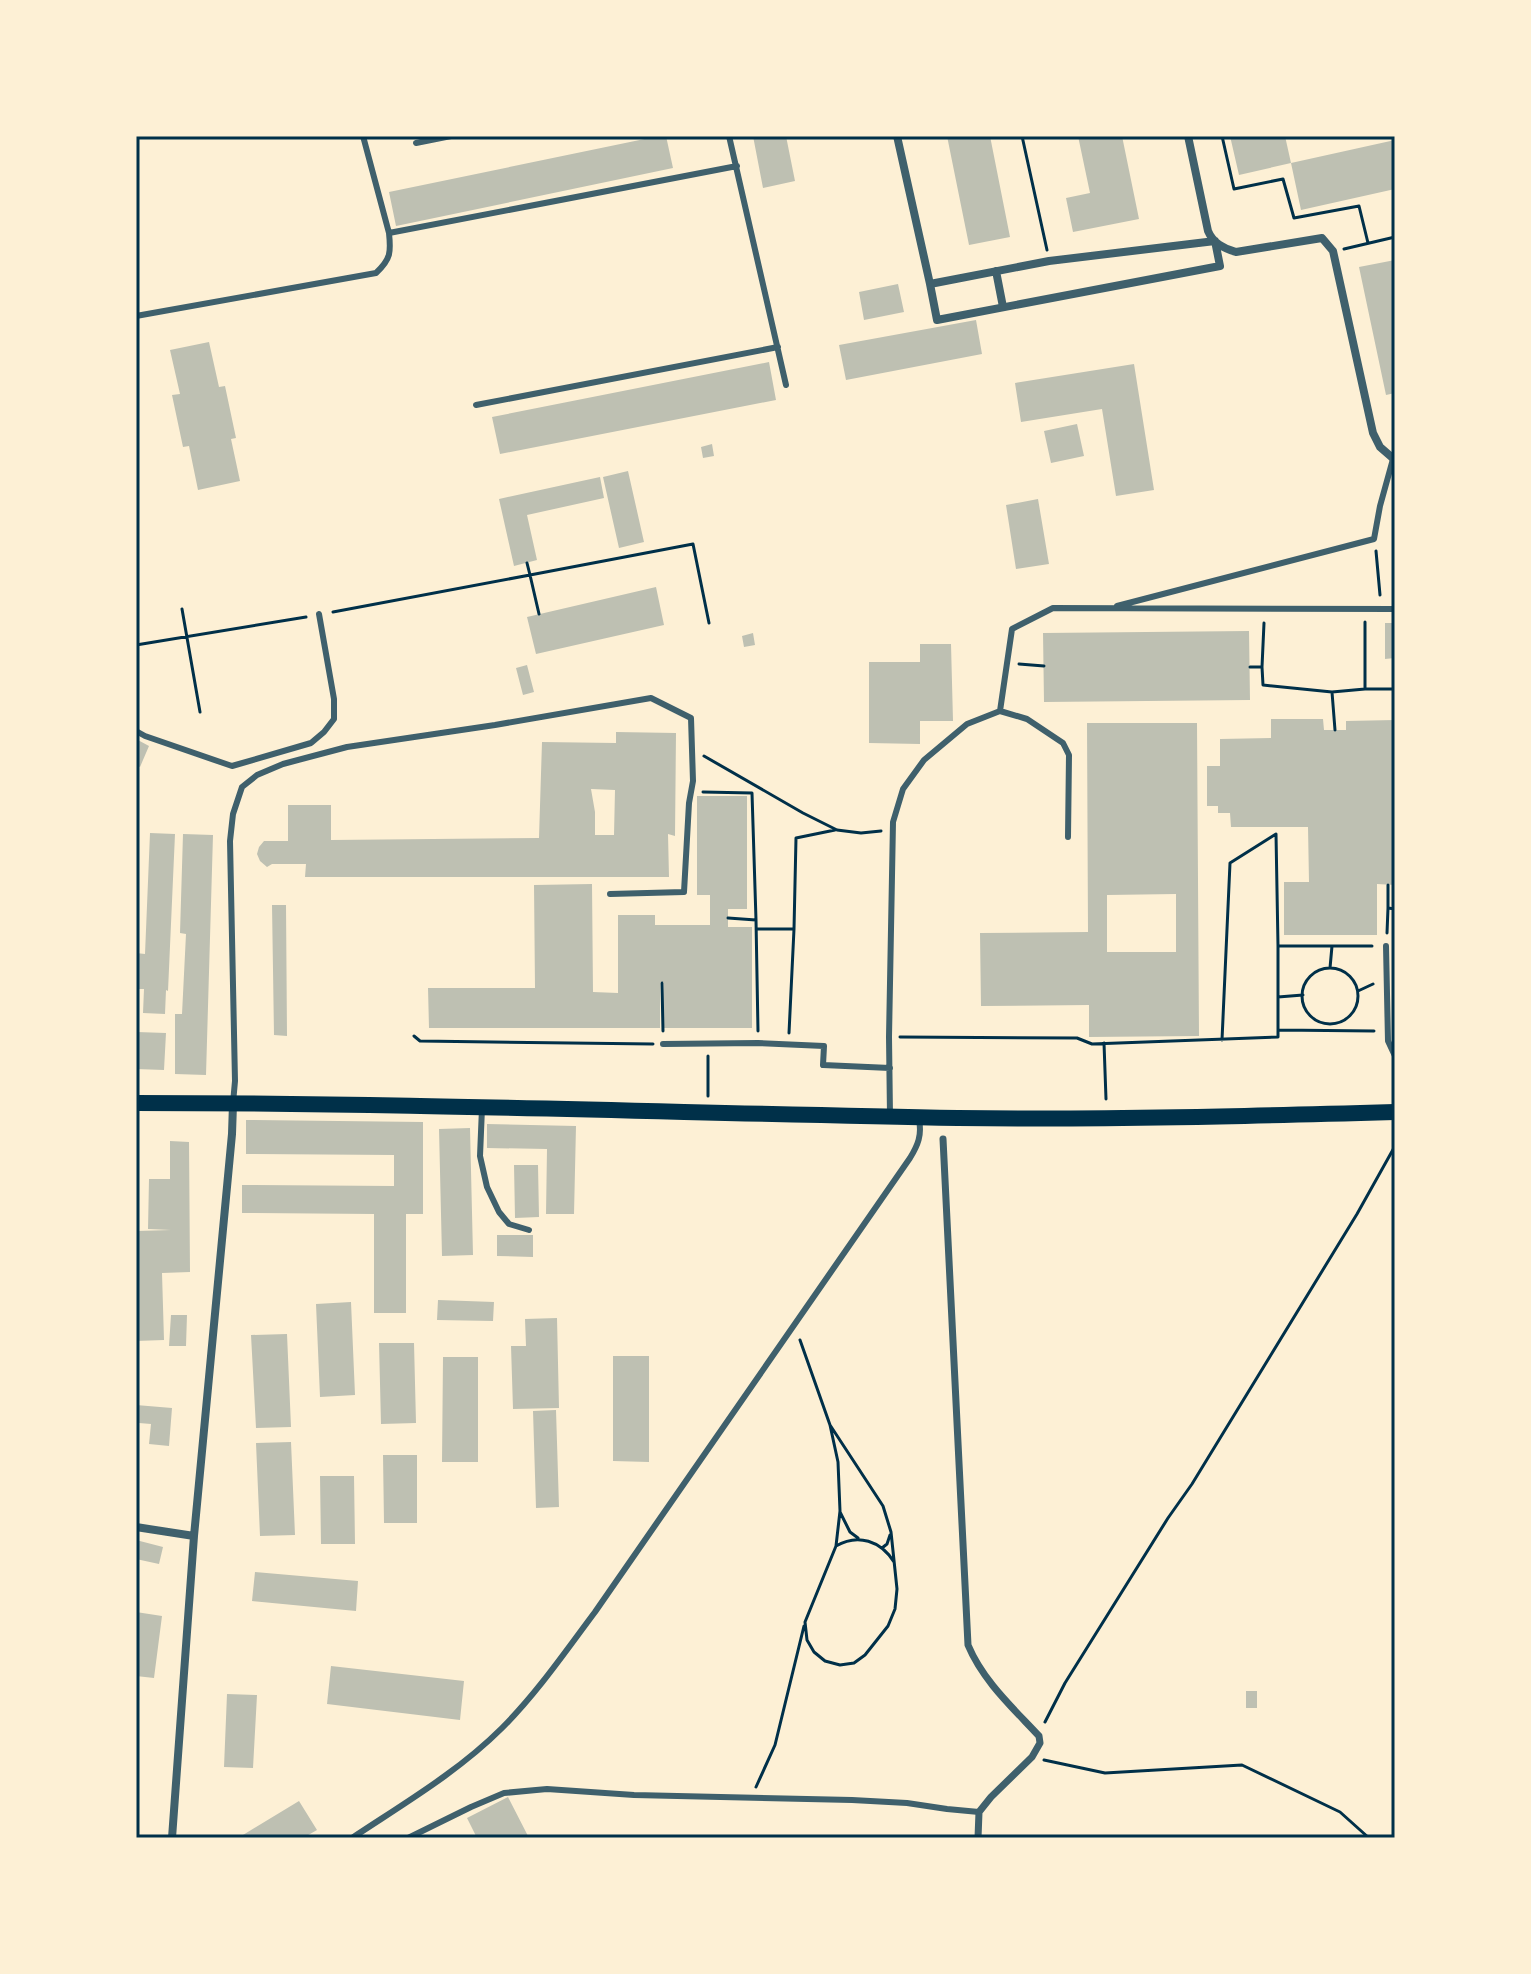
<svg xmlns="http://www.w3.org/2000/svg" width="1531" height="1974" viewBox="0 0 1531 1974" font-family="Helvetica,sans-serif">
	<rect width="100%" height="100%" fill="#fdf0d5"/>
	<path fill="#bec0b2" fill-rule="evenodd" d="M659,136H666L673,168L396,226L389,192Z
		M753,136H786L795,181L763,188Z
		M947,136H990L1010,237L969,245Z
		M1078,136H1122L1139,219L1073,232L1066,198L1090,193Z
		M1230,136H1285L1291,163L1395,140V189L1301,210L1291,163L1239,175Z
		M1395,260V393L1386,395L1359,267Z
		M898,284L904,312L864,320L859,292Z
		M976,320L982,354L846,380L839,345Z
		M209,342L219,387L225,386L236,438L231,439L240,481L198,490L189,446L183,447L172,395L180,394L170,350Z
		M769,362L776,400L500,454L492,417Z
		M1134,364L1154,490L1116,496L1102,409L1021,422L1015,383Z
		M1077,424L1084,456L1051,463L1044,431Z
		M712,444L714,456L703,458L701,447Z
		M628,471L644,542L619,548L603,477Z
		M600,477L604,498L527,515L537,560L514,566L499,499Z
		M1038,499L1049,564L1016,569L1006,505Z
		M656,587L664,625L536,654L527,617Z
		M1385,623H1395V658L1385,659Z
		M1249,631L1250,700L1044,702L1043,633Z
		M753,633L755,645L744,647L742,636Z
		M920,644H951L953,721H920V744L869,743V662H920Z
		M527,665L534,692L523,695L516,668Z
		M1271,719H1323L1324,730H1346V721L1395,720V885L1377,884V935H1284V882H1309L1308,827H1231L1230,813H1218V806H1207V766H1220V739L1271,738Z
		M1087,723H1197L1199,1036L1089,1037V1005L981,1006L980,933L1088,932ZM1176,894V952H1107V895Z
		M616,732L676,733L675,836L668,834L669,877H305L306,864H272L267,867L260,861L257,854L259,847L264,841H288V805H331V840L539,838L542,742L616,743ZM591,789L615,790L614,835H595V812Z
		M136,739L149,746L140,767L136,765Z
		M697,796H747V909H728V927H752V1028H663L664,982H660V1028H429L428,988H535L534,885L592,884L593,992L618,993V915H655V925H710V895H697Z
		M150,833L175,834L168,991L166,990L165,1014L143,1013L144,989H136V953L145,954Z
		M183,834L213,835L206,1075L175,1074V1014H182L186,934L180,933Z
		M272,905H286L287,1036L274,1035Z
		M137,1032L166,1033L164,1070L136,1069Z
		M246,1120L423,1122V1214H406V1313H374V1214L242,1213V1185L394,1186V1155L246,1154Z
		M487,1124L576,1126L574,1214H546L547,1149L487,1148Z
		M470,1128L473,1255L442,1256L439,1129Z
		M170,1141L189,1142L190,1272L162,1273L164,1340L136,1341V1231L171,1230L148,1229L149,1179H170Z
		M514,1165H538L539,1217L515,1218Z
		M497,1235H533V1257L497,1256Z
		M438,1300L494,1302L493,1321L437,1320Z
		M351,1302L355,1395L320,1397L316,1304Z
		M171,1315H187L186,1346H169Z
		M557,1318L559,1408L513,1409L511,1346H526L525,1319Z
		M287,1334L291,1427L256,1428L251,1335Z
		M379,1343H414L416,1423L381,1424Z
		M613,1356H649V1462L613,1461Z
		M443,1357H478V1462H442Z
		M136,1405L172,1408L169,1446L149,1444L151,1424L139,1423L138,1435H136Z
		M556,1410L559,1507L536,1508L533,1411Z
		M291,1442L295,1535L260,1536L256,1443Z
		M383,1455H417V1523H384Z
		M320,1476H354L355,1544H321Z
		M136,1540L163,1547L159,1564L136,1559Z
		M255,1572L358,1581L356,1611L252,1601Z
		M136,1612L162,1616L154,1678L136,1676Z
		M331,1666L464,1681L460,1720L327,1704Z
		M1246,1691H1257V1708H1246Z
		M227,1694L257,1695L253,1768L224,1767Z
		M508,1797L528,1836L524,1838H477L467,1818Z
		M299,1801L317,1830L303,1838H238Z"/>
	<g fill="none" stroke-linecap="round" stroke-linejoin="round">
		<path stroke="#003049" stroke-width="3" d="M1022,136L1047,250
			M1222,136L1234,189L1283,179L1294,218L1359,206L1368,243
			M1344,249L1395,237
			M1376,551L1380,595
			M527,563L530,575L693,544L709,623
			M182,609L200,712
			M333,612L530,575L539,614
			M1365,622V689H1395
			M136,645L306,617
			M1019,664L1044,666
			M1250,667H1262L1263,685L1332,692
			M1262,667L1264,623
			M1335,730L1332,692L1365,689
			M704,756L803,813L837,830L861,833L881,831
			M703,792L752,793L756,920
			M1388,908V885
			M728,918L756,920L758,1031
			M756,929H794L796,838L835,830
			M1387,933L1388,908L1395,909
			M1330,968L1332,946
			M1302 996a28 28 0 1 1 56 0a28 28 0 1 1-56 0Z
			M662,983L663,1031
			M1358,991L1373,984
			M1278,997L1303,995
			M1278,1030L1374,1031
			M789,1033L794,929
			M414,1036L420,1041L653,1044
			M900,1037L1077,1038L1092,1044L1278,1037V946H1372
			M1222,1040L1230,863L1276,834L1278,946
			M1104,1043L1106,1099
			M708,1056V1096
			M800,1340L830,1425L838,1462L840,1511L836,1546L805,1622L807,1640L814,1652L825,1661L840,1665L854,1663L865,1655L888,1626L895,1609L897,1589L891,1532L883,1506L830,1425
			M840,1512L850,1532L858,1538
			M836,1546C858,1533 881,1541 894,1562
			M882,1548L887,1544L890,1535
			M1045,1722L1065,1683L1168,1518L1192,1484L1357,1214L1395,1146
			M1044,1760L1105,1773L1242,1765L1340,1812L1369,1838
			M756,1787L775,1745L804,1626"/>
		<path stroke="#3f606c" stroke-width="6" d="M729,136L786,385
			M416,143L451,136
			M389,233L737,166
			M136,316L376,273C391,259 391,252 389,233L363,136
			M476,405L778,347
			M1117,606L1374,539L1380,506L1393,459
			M1000,711L1012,629L1053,608L1395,609
			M136,731L145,736L232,766L311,743L324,732L334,719V699L319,614
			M1386,946L1388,1041L1395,1056
			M663,1044L758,1043L824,1046L823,1065L890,1068
			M233,1103L235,1081L230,841L233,814L242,787L257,775L283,764L347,747L495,725L651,698L691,718L693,781L689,803L684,892L610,894
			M482,1108L480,1156L487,1187L499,1212L509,1224L529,1230
			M890,1116L889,1037L893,822L903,789L924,760L967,724L1000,711L1027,719L1063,743L1069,755L1068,837
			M352,1838C403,1804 458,1772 502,1728C537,1693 565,1652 595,1612L910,1158C918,1145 922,1135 919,1120
			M408,1838L471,1807L504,1793L547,1789L634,1795L852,1800L907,1803L947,1809L979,1812"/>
		<path stroke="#3f606c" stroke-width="7" d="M943,1139L968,1645C983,1681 1013,1708 1039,1736L1040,1743L1032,1757L991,1797L979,1812L978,1838"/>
		<path stroke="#3f606c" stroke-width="8" d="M897,136L930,284L1049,261L1215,241L1220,266L937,320L930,284
			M1188,136L1208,231C1213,243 1223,248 1236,252L1322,238L1333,251L1373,433L1380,447L1395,460
			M996,271L1003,307
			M136,1527L194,1536
			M172,1838L194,1536L232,1134L233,1104"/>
		<path stroke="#003049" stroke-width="16" d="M136,1103C410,1103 684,1113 958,1118C1104,1120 1250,1116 1395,1112"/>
	</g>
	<rect width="1531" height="1974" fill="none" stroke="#fdf0d5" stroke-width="276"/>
	<rect x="138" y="138" width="1255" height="1698" fill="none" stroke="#003049" stroke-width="3"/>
</svg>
